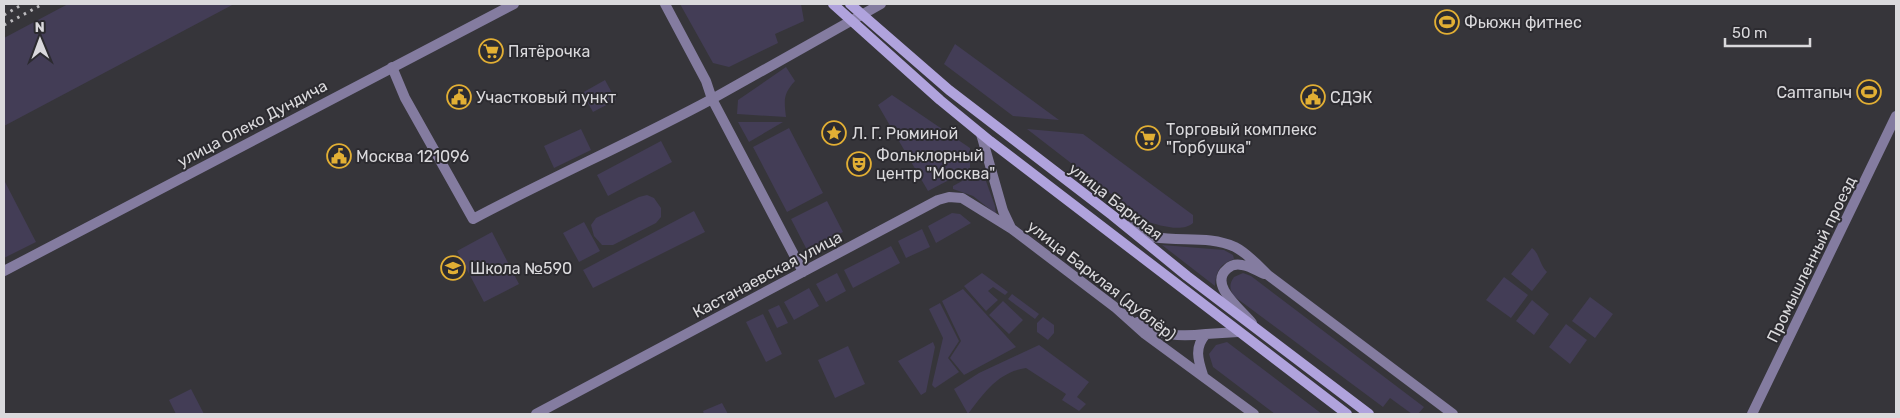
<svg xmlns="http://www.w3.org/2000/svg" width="1900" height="418" viewBox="0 0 1900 418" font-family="Rubik,sans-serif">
	<rect width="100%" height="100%" fill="#36353a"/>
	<path fill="#433d56" d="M68,4H234L4,126V38Z
		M680,4H801L804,21L775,34L778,43L729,67L713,63Z
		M955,44L1059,120L1013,116L944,64Z
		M786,67L795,81C783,94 784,100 786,117L737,114L738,100Z
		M605,80L616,100L593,112L582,93Z
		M892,95L970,148V169L928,191L878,105Z
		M738,122H783L749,142Z
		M789,128L823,193L787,212L753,147Z
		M581,129L591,150L554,168L544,146Z
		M1027,129L1083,134L1193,215V223C1182,233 1158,225 1146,221Z
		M661,141L672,162L608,196L597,175Z
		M982,170L995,206L996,214L973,196L953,189V186Z
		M4,180L36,242L4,258V179Z
		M647,195L654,198L661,208V217L656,223L613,245H602L594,236L591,225L596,218L639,197Z
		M827,201L843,232L807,250L791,219Z
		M694,211L705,232L593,288L583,270Z
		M952,213L960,214L971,223L936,243L928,226Z
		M584,222L600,251L579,262L563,233Z
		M922,229L930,247L906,258L898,241Z
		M492,232L519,284L484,302L457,251Z
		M1162,245L1224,250L1233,255L1234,259C1220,264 1216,271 1215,286Z
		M891,246L900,263L853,288L844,270Z
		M1532,248C1540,254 1539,264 1547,272L1532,291L1511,274Z
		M837,273L846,291L826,302L816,284Z
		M982,273L1008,292L1005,295L993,287L988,291L998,300L986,311L964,286Z
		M1243,273L1251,276L1424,407L1418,414H1412L1390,398L1383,407L1235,297C1229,290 1229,284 1234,277Z
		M1504,277L1528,295L1511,318L1486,300Z
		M809,288L819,306L794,320L784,302Z
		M963,289L1016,347L964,375L950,358L961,341L942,301Z
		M1012,294L1039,314L1035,319L1008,299Z
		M1590,297L1613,314L1595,338L1572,321Z
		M1532,300L1549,314L1534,335L1516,321Z
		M1003,301L1023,320L1009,334L989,315Z
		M940,303L959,341L948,358L959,372L935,388L932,385L943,338L929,309Z
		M779,305L788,323L777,328L768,310Z
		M763,314L782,354L766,362L746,322Z
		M1043,317L1054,325V333L1048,340L1037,332V323Z
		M1566,324L1587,340L1570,364L1549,347Z
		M933,342L935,347L926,392L921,395L898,361Z
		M1227,342L1322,414H1275L1213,367L1209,354L1216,345Z
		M1039,345L1089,382L1077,397L1086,404L1079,411L1062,400L1066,394L1026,368C998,372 984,393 968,414L954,389L979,373Z
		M848,346L865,384L835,398L818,360Z
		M191,389L204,414H176L169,400Z
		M722,403L728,414H704L703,411Z"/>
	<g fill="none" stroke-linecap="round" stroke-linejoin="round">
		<path stroke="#847ca0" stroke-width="10" d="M392,67L405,98L473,219C552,177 634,141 712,99"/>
		<path stroke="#847ca0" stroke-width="10" d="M665,4L706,81L712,99L803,272
			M712,99L881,4
			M981,134L1003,211L1011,228
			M1130,226C1138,230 1145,235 1154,237C1181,242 1209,235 1235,247C1247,253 1258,265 1268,275L1453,414
			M4,271L514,4
			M1138,322C1160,336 1180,337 1206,334
			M1252,323C1242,310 1208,285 1227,269C1231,265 1237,264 1242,265C1250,266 1257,271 1264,274
			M1203,375C1198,360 1194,347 1206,334L1238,332
			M536,414L938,200L949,197L962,198L1012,229L1116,308L1145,334L1254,414
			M1752,414L1896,116"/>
		<path stroke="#b0a3dd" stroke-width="10" d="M833,4L940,100L990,141L1347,414
			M850,4L949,90L1112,215L1187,276L1369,414"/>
		<path stroke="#bbbabd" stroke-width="3" stroke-dasharray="2.5 5" stroke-linecap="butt" d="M4,15L23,4
			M4,25L43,4"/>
	</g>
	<defs>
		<g id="stadium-ring" transform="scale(1.25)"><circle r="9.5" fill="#2c2b30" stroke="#e2af34" stroke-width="1.5"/><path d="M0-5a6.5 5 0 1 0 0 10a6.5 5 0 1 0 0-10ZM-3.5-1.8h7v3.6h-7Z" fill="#e2af34"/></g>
		<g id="supermarket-ring" transform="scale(1.25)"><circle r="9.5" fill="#2c2b30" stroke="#e2af34" stroke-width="1.5"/><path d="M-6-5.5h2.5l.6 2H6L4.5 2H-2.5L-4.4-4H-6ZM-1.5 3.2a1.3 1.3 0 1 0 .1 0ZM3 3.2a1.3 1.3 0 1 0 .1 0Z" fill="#e2af34"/></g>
		<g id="civic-ring" transform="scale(1.25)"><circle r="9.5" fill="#2c2b30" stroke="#e2af34" stroke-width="1.5"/><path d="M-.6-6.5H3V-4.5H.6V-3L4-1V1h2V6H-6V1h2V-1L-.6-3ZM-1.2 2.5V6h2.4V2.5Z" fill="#e2af34"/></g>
		<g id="sight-ring" transform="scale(1.25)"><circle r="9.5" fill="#2c2b30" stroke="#e2af34" stroke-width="1.5"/><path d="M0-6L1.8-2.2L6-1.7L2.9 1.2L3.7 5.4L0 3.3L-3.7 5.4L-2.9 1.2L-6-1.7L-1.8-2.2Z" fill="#e2af34"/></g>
		<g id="theatre-ring" transform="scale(1.25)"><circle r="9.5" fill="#2c2b30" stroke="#e2af34" stroke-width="1.5"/><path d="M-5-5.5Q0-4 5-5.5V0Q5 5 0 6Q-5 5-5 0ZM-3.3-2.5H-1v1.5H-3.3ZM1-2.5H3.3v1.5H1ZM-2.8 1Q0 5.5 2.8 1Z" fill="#e2af34"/></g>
		<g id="school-ring" transform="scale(1.25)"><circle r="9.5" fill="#2c2b30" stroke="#e2af34" stroke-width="1.5"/><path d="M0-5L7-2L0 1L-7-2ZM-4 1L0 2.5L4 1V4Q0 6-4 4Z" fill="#e2af34"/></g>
	</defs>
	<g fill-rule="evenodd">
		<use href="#stadium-ring" x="1447" y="22"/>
		<use href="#supermarket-ring" x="491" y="51"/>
		<use href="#stadium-ring" x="1869" y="92"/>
		<use href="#civic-ring" x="459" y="97"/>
		<use href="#civic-ring" x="1313" y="97"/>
		<use href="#sight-ring" x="834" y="133"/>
		<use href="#supermarket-ring" x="1148" y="138"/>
		<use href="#civic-ring" x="339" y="156"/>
		<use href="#theatre-ring" x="859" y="164"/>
		<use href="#school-ring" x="453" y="268"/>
	</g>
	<g text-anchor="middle" stroke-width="4" stroke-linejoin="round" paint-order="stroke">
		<g font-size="16" fill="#dad9dc" stroke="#2c2b30" text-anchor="start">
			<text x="1464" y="28">Фьюжн фитнес</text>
			<text x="508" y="57">Пятёрочка</text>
			<text x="1852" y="98" text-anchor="end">Саптапыч</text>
			<text x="476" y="103">Участковый пункт</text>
			<text x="1330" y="103">СДЭК</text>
			<text x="1166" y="135">Торговый комплекс<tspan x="1166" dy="18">"Горбушка"</tspan></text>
			<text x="852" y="139">Л. Г. Рюминой</text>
			<text x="876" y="161">Фольклорный<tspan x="876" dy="18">центр "Москва"</tspan></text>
			<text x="356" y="162">Москва 121096</text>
			<text x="470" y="274">Школа №590</text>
		</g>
		<g font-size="16" fill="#dad9dc" stroke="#2c2b30">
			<text transform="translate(252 123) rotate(-28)" y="6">улица Олеко Дундича</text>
			<text transform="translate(1116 201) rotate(38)" y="6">улица Барклая</text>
			<text transform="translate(1811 259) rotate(-64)" y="6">Промышленный проезд</text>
			<text transform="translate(767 274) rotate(-28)" y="6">Кастанаевская улица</text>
			<text transform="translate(1102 280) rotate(38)" y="6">улица Барклая (дублёр)</text>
		</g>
	</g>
	<rect width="1900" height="418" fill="none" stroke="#dad9dc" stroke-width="10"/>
	<g transform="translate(40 40) rotate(359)" stroke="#2c2b30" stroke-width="4" paint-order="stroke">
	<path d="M0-4L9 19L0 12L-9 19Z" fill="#dad9dc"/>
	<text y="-8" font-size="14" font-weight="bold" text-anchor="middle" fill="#dad9dc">N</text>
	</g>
	<path d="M1725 38v8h85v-8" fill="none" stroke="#dad9dc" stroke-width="2.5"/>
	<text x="1732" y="38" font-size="15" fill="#dad9dc" stroke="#2c2b30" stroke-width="4" paint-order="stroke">50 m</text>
</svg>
